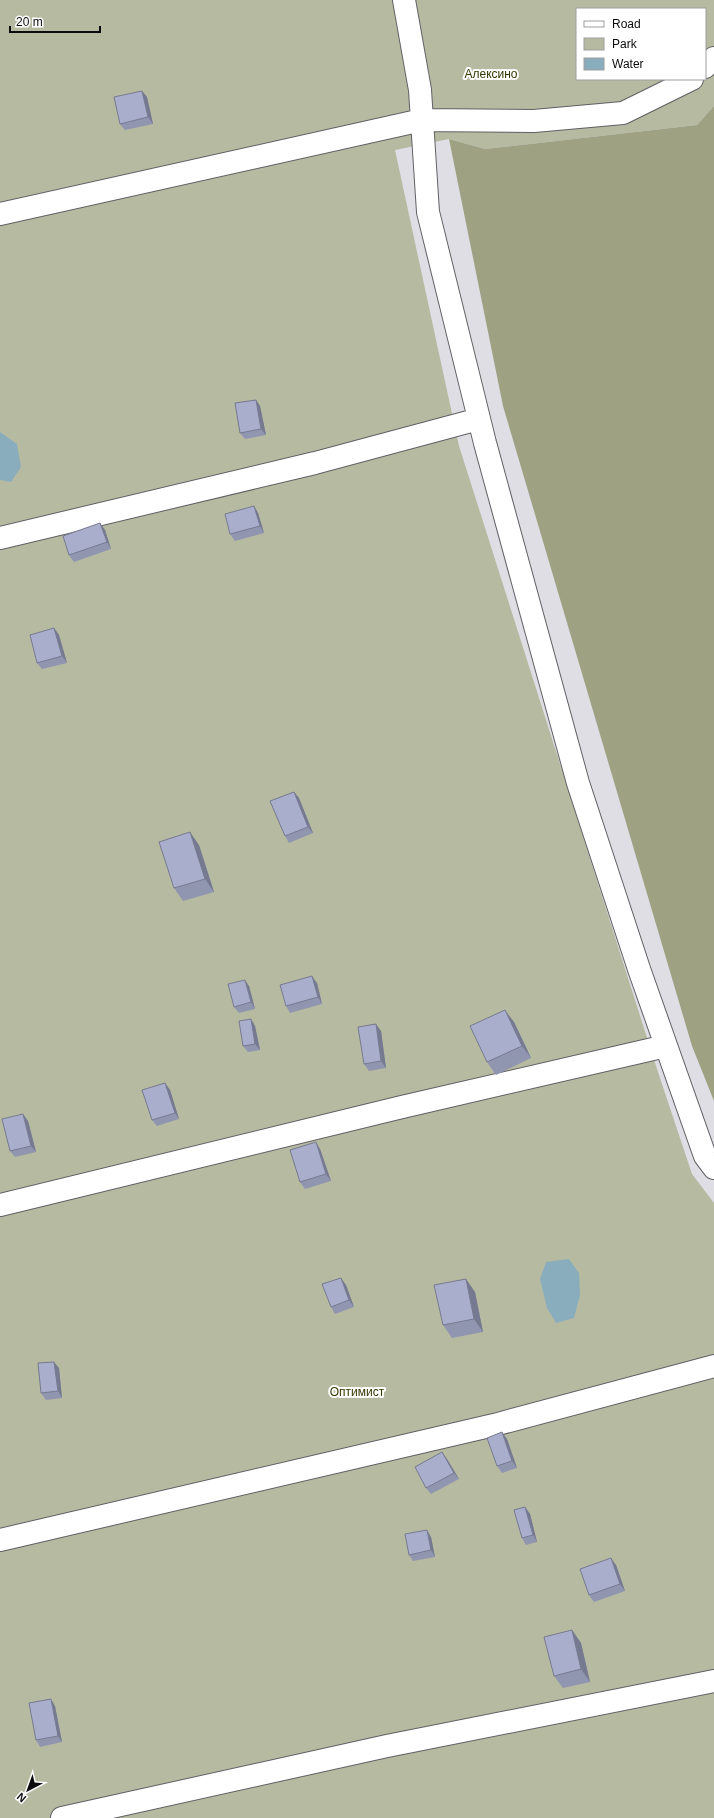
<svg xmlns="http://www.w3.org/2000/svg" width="714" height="1818" viewBox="0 0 714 1818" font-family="Helvetica,sans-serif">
	<rect width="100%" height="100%" fill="#dedee4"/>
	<path fill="#b6baa0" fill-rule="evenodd" d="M0,0H714V106L697,125L485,149L449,139L395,150L459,446L656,1066L692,1174L714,1203V1818H0ZM577,9H705V79H577Z"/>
	<path fill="#9ea283" d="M714,106V1101L692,1046L503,406L449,139L485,149L697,125Z"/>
	<path fill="#8aadbd" d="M0,432L17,444L21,467L11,482L0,480Z
		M569,1259L579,1273L580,1295L574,1318L556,1323L547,1308L540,1279L546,1262Z"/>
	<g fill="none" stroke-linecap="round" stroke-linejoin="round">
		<g stroke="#606065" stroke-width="24">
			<path id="minor" d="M404,0L420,90L428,212L485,443L578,783L639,969L705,1156L714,1168
				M705,67L714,58
				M0,214L422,120L534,121L623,113L692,79
				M0,538L315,463L479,419
				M0,1205L402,1107L666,1046
				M0,1540L494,1425L714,1366
				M62,1818L387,1746L714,1681"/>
		</g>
		<use href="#minor" stroke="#fff" stroke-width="22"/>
	</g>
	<path fill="#9196b0" d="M142,91L147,97L153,124L125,130L120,124Z
		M256,400L260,406L266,435L245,439L240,433Z
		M254,506L258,513L264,533L235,541L230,534Z
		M100,523L105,530L111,549L74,562L69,555Z
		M54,628L59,635L67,663L42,669L37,663Z
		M294,792L299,798L313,833L289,843L285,836Z
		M199,845L214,892L183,901L174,888Z
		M317,983L322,1004L290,1013L286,1006Z
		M249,986L255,1009L239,1013L234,1007Z
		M251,1019L255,1026L260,1050L248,1052L243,1046Z
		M514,1022L531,1058L496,1075L487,1062Z
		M381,1031L386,1068L369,1071L364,1064Z
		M165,1083L170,1090L179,1119L157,1126L152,1120Z
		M28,1121L36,1152L15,1157L10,1151Z
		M320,1149L331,1181L305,1189L300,1182Z
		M346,1285L354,1307L335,1314L331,1307Z
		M475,1292L483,1332L452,1338L443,1325Z
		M59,1368L62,1398L46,1400L41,1393Z
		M507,1439L517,1468L502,1473L497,1466Z
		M447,1459L459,1479L431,1494L426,1488Z
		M525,1507L530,1514L537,1542L526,1545L522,1538Z
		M431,1537L435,1557L413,1561L409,1555Z
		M616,1565L625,1591L594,1602L589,1595Z
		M572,1630L581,1643L590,1682L563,1688L554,1676Z
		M55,1706L62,1742L40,1747L36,1740Z"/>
	<path fill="#767a90" d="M142,91L147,97L153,124L148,117Z
		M256,400L260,406L266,435L261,429Z
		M254,506L258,513L264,533L260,526Z
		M100,523L105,530L111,549L107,542Z
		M54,628L59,635L67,663L62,656Z
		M294,792L299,798L313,833L308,827Z
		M190,832L199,845L214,892L205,879Z
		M312,976L317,983L322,1004L318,997Z
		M245,980L249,986L255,1009L251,1002Z
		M505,1010L514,1022L531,1058L522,1046Z
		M251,1019L255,1026L260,1050L255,1044Z
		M376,1024L381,1031L386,1068L381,1061Z
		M165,1083L170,1090L179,1119L175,1113Z
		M23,1114L28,1121L36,1152L31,1146Z
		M316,1142L320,1149L331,1181L326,1174Z
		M341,1278L346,1285L354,1307L349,1300Z
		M466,1279L475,1292L483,1332L474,1319Z
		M54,1362L59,1368L62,1398L58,1391Z
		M502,1432L507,1439L517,1468L512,1461Z
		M442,1452L447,1459L459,1479L454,1473Z
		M525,1507L530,1514L537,1542L533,1535Z
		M427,1530L431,1537L435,1557L431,1550Z
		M611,1558L616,1565L625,1591L620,1584Z
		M572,1630L581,1643L590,1682L581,1669Z
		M51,1699L55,1706L62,1742L58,1736Z"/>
	<path fill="#a9aecd" stroke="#767a90" d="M142,91L148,117L120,124L114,97Z
		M256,400L261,429L240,433L235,403Z
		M254,506L260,526L230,534L225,514Z
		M100,523L107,542L69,555L63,536Z
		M54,628L62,656L37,663L30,635Z
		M294,792L308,827L285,836L270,801Z
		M190,832L205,879L174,888L159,842Z
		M312,976L318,997L286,1006L280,985Z
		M245,980L251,1002L234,1007L228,984Z
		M505,1010L522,1046L487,1062L470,1026Z
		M251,1019L255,1044L243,1046L239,1021Z
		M376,1024L381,1061L364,1064L358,1027Z
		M165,1083L175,1113L152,1120L142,1090Z
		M23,1114L31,1146L10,1151L2,1119Z
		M316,1142L326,1174L300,1182L290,1150Z
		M341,1278L349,1300L331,1307L322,1284Z
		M466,1279L474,1319L443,1325L434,1285Z
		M54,1362L58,1391L41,1393L38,1363Z
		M502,1432L512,1461L497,1466L487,1438Z
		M442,1452L454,1473L426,1488L415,1467Z
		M525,1507L533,1535L522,1538L514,1510Z
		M427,1530L431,1550L409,1555L405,1534Z
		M611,1558L620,1584L589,1595L580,1569Z
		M572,1630L581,1669L554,1676L544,1637Z
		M51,1699L58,1736L36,1740L29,1703Z"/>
	<g text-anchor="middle" stroke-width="4" stroke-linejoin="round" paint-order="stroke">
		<g font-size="12" fill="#333700" stroke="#fff">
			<text x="491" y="78">Алексино</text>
			<text x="357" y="1396">Оптимист</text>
		</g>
	</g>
	<rect x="576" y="8" width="130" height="72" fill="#ffffff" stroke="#9d9d9e"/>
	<rect x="584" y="21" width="20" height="6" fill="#ffffff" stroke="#9d9d9e"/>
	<text x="612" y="28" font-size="12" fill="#0b0b0d">Road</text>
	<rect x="584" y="38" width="20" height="12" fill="#b6baa0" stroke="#9d9d9e"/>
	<text x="612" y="48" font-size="12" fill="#0b0b0d">Park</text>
	<rect x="584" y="58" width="20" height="12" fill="#8aadbd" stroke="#9d9d9e"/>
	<text x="612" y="68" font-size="12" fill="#0b0b0d">Water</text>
	<g transform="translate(28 1790) rotate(221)" stroke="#ffffff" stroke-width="3" paint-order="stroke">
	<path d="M0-3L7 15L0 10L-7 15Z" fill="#0b0b0d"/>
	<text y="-6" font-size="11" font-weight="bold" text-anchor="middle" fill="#0b0b0d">N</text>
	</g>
	<path d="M10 26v6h90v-6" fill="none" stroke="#0b0b0d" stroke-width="2"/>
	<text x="16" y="26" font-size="12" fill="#0b0b0d" stroke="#ffffff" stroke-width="3" paint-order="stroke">20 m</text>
</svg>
